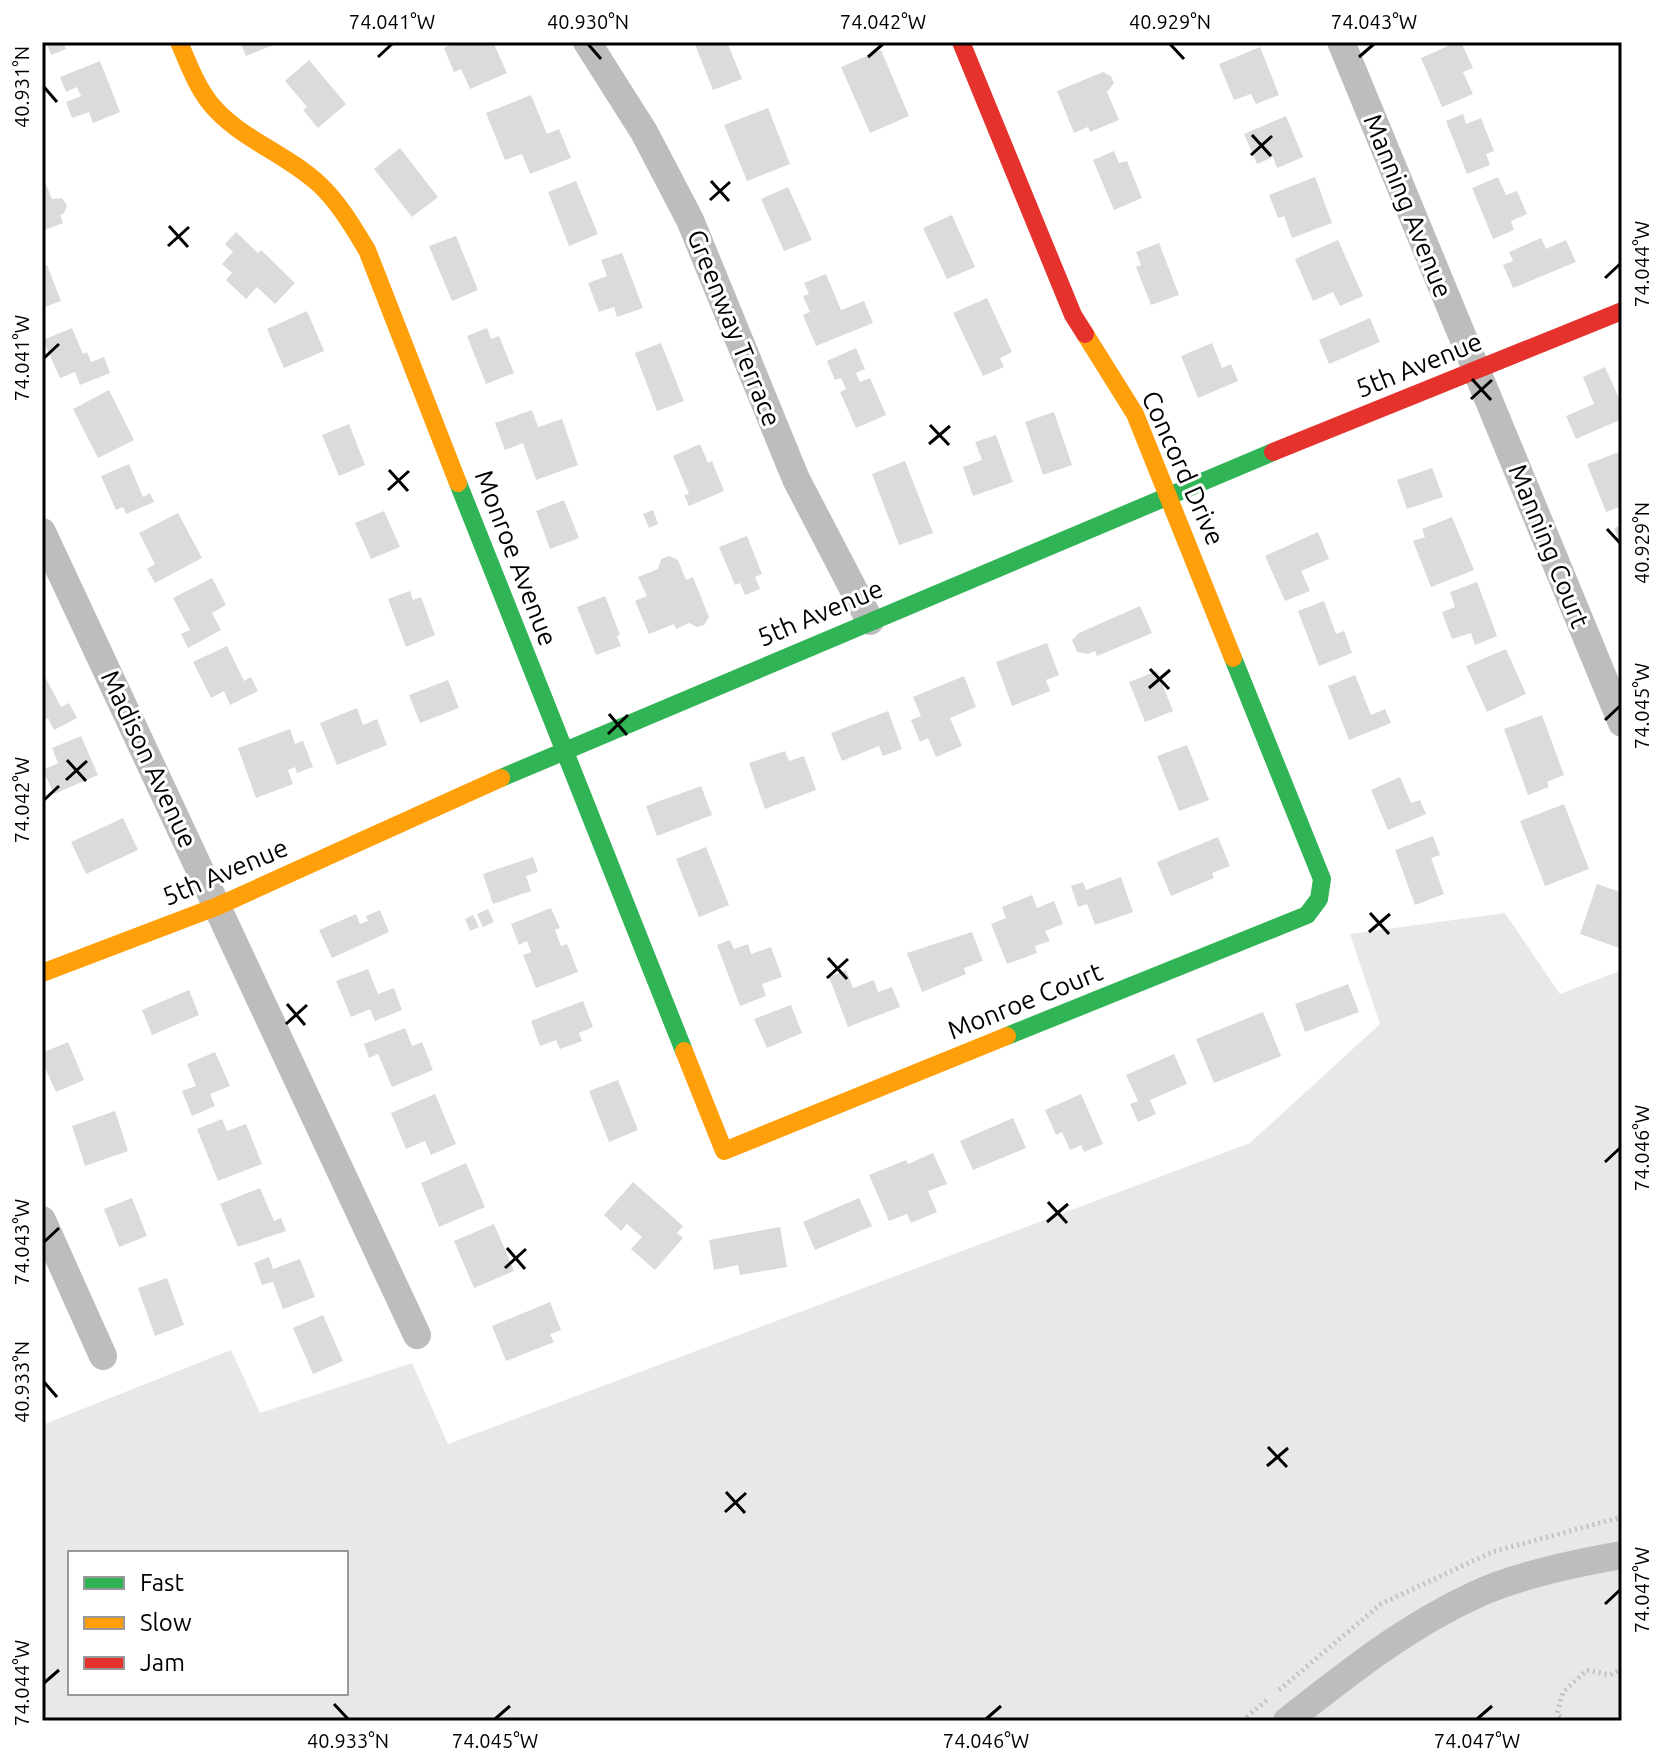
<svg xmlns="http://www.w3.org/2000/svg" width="1664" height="1763" viewBox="0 0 1664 1763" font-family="Ubuntu,sans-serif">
	<rect width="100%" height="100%" fill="#fff"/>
	<path fill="#e8e8e8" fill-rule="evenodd" d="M1505,913L1560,994L1622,970V1721H42V1425L231,1350L260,1413L412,1363L448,1444L1250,1143L1380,1024L1350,934ZM70,1553H346V1693H70Z"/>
	<path fill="#dbdbdb" d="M46,42H63L66,49L51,55Z
		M240,42H281L246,56Z
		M457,42H493L507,73L470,89L461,69L454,72L444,48Z
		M694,42H727L742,79L713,90Z
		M1457,42H1461L1473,68L1463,72L1473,94L1442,107L1421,58Z
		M1260,47L1279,95L1256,104L1251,94L1234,100L1219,64Z
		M881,50L909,116L870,133L841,67Z
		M309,60L346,104L318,128L303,110L307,107L285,81Z
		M100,61L120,112L93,123L89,112L72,118L66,102L81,96L77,87L66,92L60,77Z
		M1103,72L1111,76L1114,83L1107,92L1119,120L1090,132L1088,127L1074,133L1057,91Z
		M531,95L547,134L559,129L571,158L530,174L522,154L505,160L486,113Z
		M768,108L790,164L747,181L724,125Z
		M1463,114L1466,124L1481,118L1494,151L1486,154L1490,165L1467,174L1446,121Z
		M1286,116L1303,157L1277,168L1273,157L1257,164L1244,134Z
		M400,148L438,197L412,217L374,169Z
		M1114,151L1119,163L1127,161L1142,198L1114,210L1093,160Z
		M1315,177L1332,223L1292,238L1284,216L1278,218L1269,195Z
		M1498,177L1506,195L1517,191L1527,214L1511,221L1514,230L1493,239L1472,188Z
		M576,181L598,234L569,246L548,192Z
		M45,182L52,199L62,198L67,206L64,213L60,215L63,223L42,231V183Z
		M788,187L812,240L784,251L761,199Z
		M952,215L975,267L947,279L923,228Z
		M236,232L258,253L261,250L295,283L275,304L257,287L246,299L226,280L232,273L222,264L233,252L225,244Z
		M456,236L478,290L452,301L429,246Z
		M1541,238L1546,249L1566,240L1576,262L1513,288L1503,265L1513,261L1509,252Z
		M1338,240L1363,296L1340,306L1333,292L1313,301L1295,259Z
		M1159,243L1179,295L1151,305L1136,267L1141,265L1136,252Z
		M622,253L643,308L617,317L614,307L599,312L588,283L607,276L601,260Z
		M47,265L61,301L42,308V267Z
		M826,274L841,310L864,301L873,323L816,346L803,315L810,312L803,296L809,294L804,283Z
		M987,298L1012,352L1000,358L1004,367L983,376L953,313Z
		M307,311L324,351L284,368L267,329Z
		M1370,318L1380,342L1329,364L1319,340Z
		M72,328L83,354L87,352L91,362L104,357L110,373L80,385L75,372L60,378L43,340Z
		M487,328L491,339L499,336L514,373L486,384L467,336Z
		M661,343L684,401L657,411L635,353Z
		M1212,343L1222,368L1231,364L1238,381L1198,398L1181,356Z
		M856,348L865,369L856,373L860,382L870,378L886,415L856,428L840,392L846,389L841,378L835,380L827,361Z
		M1605,367L1622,405V419L1576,439L1566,416L1594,404L1583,377Z
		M109,390L134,440L98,458L73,409Z
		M532,410L538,427L562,419L578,465L536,480L523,443L505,450L495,423Z
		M1054,412L1072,465L1043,475L1025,422Z
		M349,424L365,465L339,476L322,435Z
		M996,435L1013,482L973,496L963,467L982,460L975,442Z
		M700,444L708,463L712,461L724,491L689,506L684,495L689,494L673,456Z
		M1622,451V506L1606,512L1587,464Z
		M905,461L933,533L899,545L872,474Z
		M129,464L143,497L150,493L154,502L126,514L123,507L116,510L101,476Z
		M1432,468L1443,497L1407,509L1397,480Z
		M564,500L579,538L550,549L536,511Z
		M653,510L658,524L649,528L643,514Z
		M384,511L400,547L371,559L355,523Z
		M178,513L202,558L155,583L147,569L155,564L139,533Z
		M1452,517L1474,570L1431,587L1413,541L1425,537L1422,529Z
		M1622,525V549L1614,528Z
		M1318,532L1329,559L1301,571L1310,591L1285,601L1265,556Z
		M747,536L762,574L755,577L760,589L745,595L740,583L735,585L719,547Z
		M669,556L678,560L686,580L693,577L709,617L704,625L697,627L689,623L676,629L674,624L649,634L635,601L647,596L638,577L658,569L661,559Z
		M212,578L226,605L212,613L221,630L188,648L181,634L190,630L173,598Z
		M1477,582L1497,636L1475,645L1471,633L1452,639L1442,612L1455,607L1450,592Z
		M410,591L413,600L421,597L435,635L406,647L388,599Z
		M605,596L620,635L617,636L621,646L596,655L577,607Z
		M1324,601L1336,634L1344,631L1352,653L1319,666L1298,611Z
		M1140,606L1152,633L1097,656L1095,651L1088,654L1077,652L1072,640L1079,633Z
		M1047,643L1059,675L1046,680L1050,691L1012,706L996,662Z
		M227,646L244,681L251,677L258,691L230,705L224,691L211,698L193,662Z
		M1506,649L1526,694L1487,712L1466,666Z
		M1157,671L1173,711L1145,722L1129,682Z
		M44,675L61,707L69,703L77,718L54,730L48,718L42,722V676Z
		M1355,675L1371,715L1385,709L1391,723L1349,740L1328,686Z
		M964,676L976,707L950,718L962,746L936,757L928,738L920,742L911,720L921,716L913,697Z
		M448,680L459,708L420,723L409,695Z
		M357,708L363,725L377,719L387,745L337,765L320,723Z
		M888,711L902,749L883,756L879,746L842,761L831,733Z
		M1542,715L1564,775L1547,782L1549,787L1528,795L1504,729Z
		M290,729L295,744L303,741L313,767L297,773L295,767L288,770L293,784L256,798L238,748Z
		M81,736L98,775L54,794L43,770L58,763L52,748Z
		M1187,745L1209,800L1179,811L1157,756Z
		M785,751L789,761L804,756L816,790L765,809L749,763Z
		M1400,777L1411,803L1420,800L1426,814L1388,830L1371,790Z
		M701,786L712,815L657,836L646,806Z
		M1564,804L1589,869L1545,886L1520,821Z
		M123,818L138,850L86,874L71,842Z
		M1433,836L1440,855L1431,858L1444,894L1415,905L1395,850Z
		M1218,837L1230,866L1212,873L1214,878L1171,896L1157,862Z
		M706,847L729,905L699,917L676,859Z
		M533,857L538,872L526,876L531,891L493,904L483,874Z
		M1121,877L1133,912L1095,925L1087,904L1078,907L1071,886L1083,882L1086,890Z
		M1597,884L1620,892L1618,898L1622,899V949L1580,934Z
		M1032,895L1037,908L1054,901L1063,924L1045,931L1050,941L1035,946L1037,953L1007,964L991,924L1006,918L1002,907Z
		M551,908L560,928L555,930L561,946L567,944L578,972L536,988L523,955L531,952L527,941L519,945L511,924Z
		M488,909L494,922L483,927L477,914Z
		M380,910L389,932L332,958L319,930L356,914L360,924L368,921L366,916Z
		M473,915L479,927L470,931L465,919Z
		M972,932L983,961L964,968L966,974L922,992L907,953Z
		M730,940L734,949L748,944L751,954L771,947L782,977L762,984L766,996L740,1006L717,945Z
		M368,969L378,994L394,988L402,1010L375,1021L370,1009L351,1017L336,981Z
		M846,970L853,988L874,980L878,992L892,987L900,1007L848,1027L829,977Z
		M1348,984L1359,1012L1305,1032L1295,1004Z
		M189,990L199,1015L152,1035L142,1010Z
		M583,1001L593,1027L579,1033L582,1041L560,1049L556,1040L540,1046L531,1021Z
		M791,1005L802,1033L767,1048L754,1019Z
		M1263,1012L1281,1056L1214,1083L1196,1039Z
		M405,1028L412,1046L422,1042L433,1070L392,1087L378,1054L369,1058L364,1044Z
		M68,1042L84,1080L56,1092L42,1061V1053Z
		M215,1052L230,1086L210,1094L215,1106L192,1116L182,1091L196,1086L187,1064Z
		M1174,1054L1187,1084L1150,1100L1156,1114L1138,1122L1130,1104L1138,1101L1126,1075Z
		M618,1080L638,1130L609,1142L589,1091Z
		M435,1094L456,1144L431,1155L425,1141L406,1149L391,1113Z
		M1081,1094L1103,1144L1084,1152L1081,1145L1070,1150L1062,1132L1056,1135L1045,1110Z
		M115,1111L128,1151L85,1166L72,1126Z
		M1013,1118L1026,1148L973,1170L960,1141Z
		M222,1119L227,1131L246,1124L262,1164L218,1181L197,1129Z
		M933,1153L947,1184L928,1191L937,1212L911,1223L907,1214L889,1221L869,1175L906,1160L908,1164Z
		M466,1163L485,1207L439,1227L421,1183Z
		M633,1182L683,1226L677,1233L683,1238L655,1270L631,1249L642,1237L627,1224L621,1231L604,1215Z
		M260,1188L274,1221L281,1218L286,1231L238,1247L220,1204Z
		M132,1198L147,1236L119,1247L104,1209Z
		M859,1198L872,1226L815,1250L803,1222Z
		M494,1224L514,1271L474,1288L454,1241Z
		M780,1227L787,1267L740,1275L738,1265L714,1270L709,1240Z
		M269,1257L273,1269L300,1259L315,1297L283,1309L273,1282L262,1285L254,1263Z
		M167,1278L184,1325L155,1336L138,1288Z
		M550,1302L561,1330L550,1334L554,1342L506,1361L492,1326Z
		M323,1315L343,1361L313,1374L293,1328Z"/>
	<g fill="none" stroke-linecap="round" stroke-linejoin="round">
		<path stroke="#c2c2c2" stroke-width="5" stroke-dasharray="2 4" stroke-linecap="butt" d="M1279,1690L1381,1604L1492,1552L1622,1517
			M1242,1721L1268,1699
			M1565,1721L1557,1714L1563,1692L1587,1670L1610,1675L1622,1669"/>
		<path stroke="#bdbdbd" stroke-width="28" d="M587,42L644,132L690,220L796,479L870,621
			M1341,42L1622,723
			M42,532L417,1335
			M42,1220L103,1356
			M1287,1721C1347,1674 1405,1627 1475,1595C1517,1575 1576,1563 1622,1555"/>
		<path stroke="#30b455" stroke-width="18" d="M458,483L684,1051
			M501,778L1273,452
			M1007,1036L1307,915L1319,899L1322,879L1233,658"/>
		<path stroke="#ff9f0a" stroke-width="18" d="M179,42C188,63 196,85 210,103C239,139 286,153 320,185C339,203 353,227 367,250L458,483
			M1085,334L1135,414L1233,658
			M42,973L218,906L501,778
			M684,1051L724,1151L1007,1036"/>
		<path stroke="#e5322d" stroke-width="18" d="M961,42L1073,315L1085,334
			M1273,452L1622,311"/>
	</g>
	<path fill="none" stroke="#000" stroke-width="3" d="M588,44L601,59M1170,44L1184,59M378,57L392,44M868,57L883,44M1359,57L1374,44M44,87L57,102M1252,135L1271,156M1251,155L1272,136M711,181L729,201M710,200L730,182M169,226L188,247M168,246L189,227M1605,278L1620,264M44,358L59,344M1472,379L1491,400M1471,399L1492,380M930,425L949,445M929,444L950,426M389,470L408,491M388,490L409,471M1607,529L1620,543M1150,669L1169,689M1149,688L1170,670M609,714L627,735M1605,720L1620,706M608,734L628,715M67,760L86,781M66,780L87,761M44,800L59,786M1370,913L1389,934M1369,932L1390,914M828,958L847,979M827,978L848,959M287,1004L305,1025M286,1024L307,1005M1605,1162L1620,1148M1048,1202L1067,1223M1047,1222L1068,1204M44,1242L59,1228M507,1248L525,1269M505,1268L526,1249M44,1382L57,1397M1268,1447L1287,1467M1267,1466L1288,1448M726,1492L745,1513M725,1512L746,1493M1605,1604L1620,1590M44,1683L59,1670M334,1704L348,1719M495,1719L510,1706M986,1719L1001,1706M1477,1719L1492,1706"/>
	<g text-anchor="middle" stroke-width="6" stroke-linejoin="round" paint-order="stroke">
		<g font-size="26" fill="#000" stroke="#fff">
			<text transform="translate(1408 206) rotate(68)" y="9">Manning Avenue</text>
			<text transform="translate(734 328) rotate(68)" y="9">Greenway Terrace</text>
			<text transform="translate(1419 365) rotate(-22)" y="9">5th Avenue</text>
			<text transform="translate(1183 468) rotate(66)" y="9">Concord Drive</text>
			<text transform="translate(1549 546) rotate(68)" y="9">Manning Court</text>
			<text transform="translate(516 558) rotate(69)" y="9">Monroe Avenue</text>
			<text transform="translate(820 613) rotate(-23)" y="9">5th Avenue</text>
			<text transform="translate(149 759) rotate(65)" y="9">Madison Avenue</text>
			<text transform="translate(225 872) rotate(-23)" y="9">5th Avenue</text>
			<text transform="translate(1025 1001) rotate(-22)" y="9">Monroe Court</text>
		</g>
	</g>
	<rect width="1664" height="1763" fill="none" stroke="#ffffff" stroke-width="88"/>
	<rect x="68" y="1551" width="280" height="144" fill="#ffffff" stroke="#999999" stroke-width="2"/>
	<rect x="84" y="1577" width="40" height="12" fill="#30b455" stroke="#999999" stroke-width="2"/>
	<text x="140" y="1591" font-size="24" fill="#000000">Fast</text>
	<rect x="84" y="1617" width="40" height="12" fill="#ff9f0a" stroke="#999999" stroke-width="2"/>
	<text x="140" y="1631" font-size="24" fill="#000000">Slow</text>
	<rect x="84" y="1657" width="40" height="12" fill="#e5322d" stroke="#999999" stroke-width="2"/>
	<text x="140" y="1671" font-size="24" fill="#000000">Jam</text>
	<rect x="44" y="44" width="1576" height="1675" fill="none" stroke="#000" stroke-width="3"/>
	<g font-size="20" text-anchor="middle" fill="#000">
		<text x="392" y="29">74.041°W</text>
		<text x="588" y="29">40.930°N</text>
		<text x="883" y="29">74.042°W</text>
		<text x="1170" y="29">40.929°N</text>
		<text x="1374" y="29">74.043°W</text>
		<text transform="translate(22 87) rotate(-90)" y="7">40.931°N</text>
		<text transform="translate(1642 264) rotate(-90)" y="7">74.044°W</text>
		<text transform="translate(22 358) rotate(-90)" y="7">74.041°W</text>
		<text transform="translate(1642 543) rotate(-90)" y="7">40.929°N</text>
		<text transform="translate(1642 706) rotate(-90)" y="7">74.045°W</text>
		<text transform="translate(22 800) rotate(-90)" y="7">74.042°W</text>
		<text transform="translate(1642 1148) rotate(-90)" y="7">74.046°W</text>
		<text transform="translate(22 1242) rotate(-90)" y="7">74.043°W</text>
		<text transform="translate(22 1382) rotate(-90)" y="7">40.933°N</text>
		<text transform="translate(1642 1590) rotate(-90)" y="7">74.047°W</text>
		<text transform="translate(22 1683) rotate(-90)" y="7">74.044°W</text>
		<text x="348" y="1748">40.933°N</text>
		<text x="495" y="1748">74.045°W</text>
		<text x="986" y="1748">74.046°W</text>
		<text x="1477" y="1748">74.047°W</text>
	</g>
</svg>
